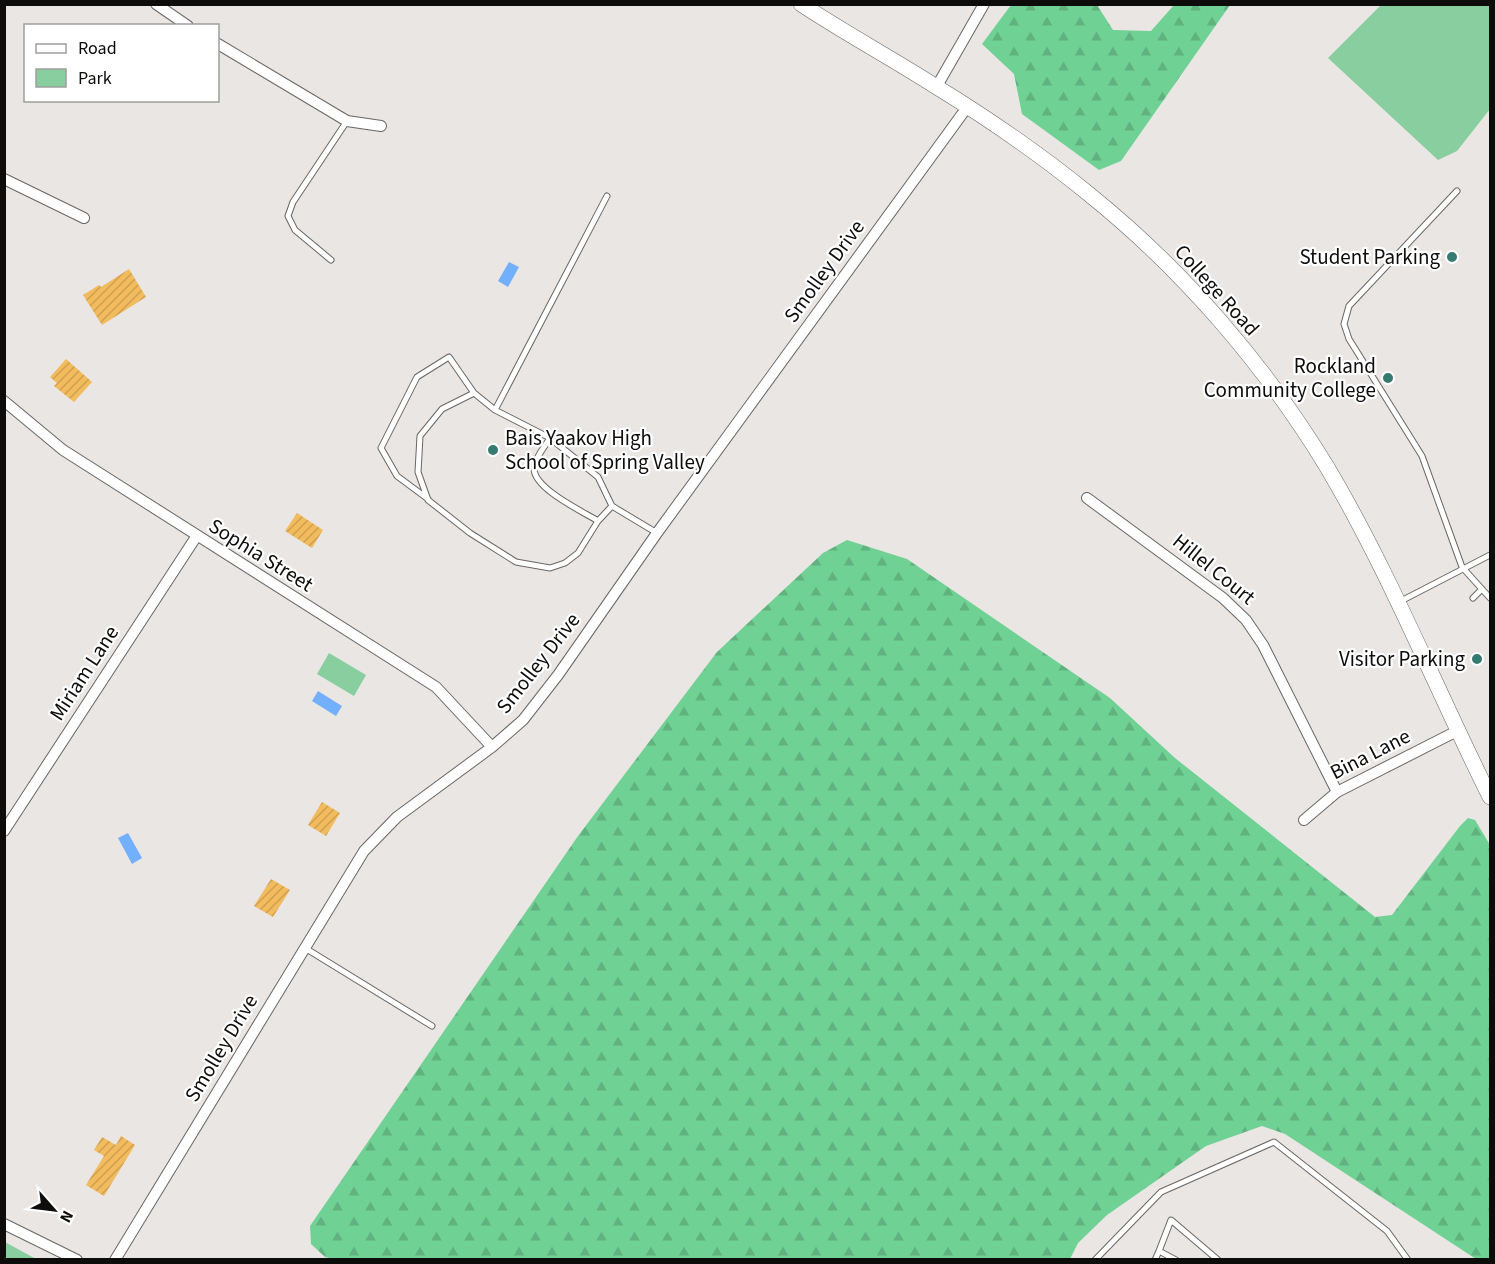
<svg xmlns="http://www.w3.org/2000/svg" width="1495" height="1264" viewBox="0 0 1495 1264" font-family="'Source Sans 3',sans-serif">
	<defs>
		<pattern id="forest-firs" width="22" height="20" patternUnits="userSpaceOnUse" patternTransform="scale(1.5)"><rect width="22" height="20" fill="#70d194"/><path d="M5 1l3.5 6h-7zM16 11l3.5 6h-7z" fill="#60b27e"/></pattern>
		<pattern id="building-hatch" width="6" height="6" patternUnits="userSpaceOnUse" patternTransform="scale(1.5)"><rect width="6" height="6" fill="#f2bb5d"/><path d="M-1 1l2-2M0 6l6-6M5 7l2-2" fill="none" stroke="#cea050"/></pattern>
	</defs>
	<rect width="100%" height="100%" fill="#e9e6e4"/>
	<path fill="url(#forest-firs)" d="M1011,5H1097L1113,30L1151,31L1174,5H1230L1121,161L1099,170L1022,114L1014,74L982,44Z
		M847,540L907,559L1110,698L1175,758L1375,917L1392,915L1460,826L1468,818L1475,820L1490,845V1259H1476L1285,1134L1262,1126L1206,1146L1107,1215L1078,1243L1070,1259L338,1260L325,1257L311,1244L310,1226L578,836L717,652L823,553Z"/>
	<path fill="#88ce9f" d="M1381,5H1490V109L1457,151L1438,160L1328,58Z
		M329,653L366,675L354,696L317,674Z
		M5,1242L36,1259H5Z"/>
	<path fill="#72affc" d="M509,262L519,267L508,287L498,281Z
		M318,691L342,706L336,716L312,701Z
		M128,833L142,858L132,864L118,838Z"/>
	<path fill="url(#building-hatch)" d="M129,269L146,297L102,325L83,295L99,285L101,287Z
		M66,359L92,382L74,402L54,386L57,383L50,377Z
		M297,513L323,530L312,548L285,531Z
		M322,802L340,813L326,836L308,825Z
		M271,879L290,890L273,917L254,906Z
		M121,1136L135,1145L104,1196L86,1185L104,1156L94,1150L102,1137L116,1145Z"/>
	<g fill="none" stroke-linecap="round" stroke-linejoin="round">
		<g stroke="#696664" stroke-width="7">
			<path id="lane" d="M1457,191L1349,306L1344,324L1349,339L1422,456L1462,567L1490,598
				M331,260L295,230L288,216L293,202L347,121
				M495,410L607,196
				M550,438C545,446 535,458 534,467C532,488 582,511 598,521
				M428,499L397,476L381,448L417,377L449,357L474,393
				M612,506L598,521L578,553L565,563L550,568L516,562L470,533L428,500L418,472L420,436L442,409L474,393L495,410L550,438L598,477L612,506L657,533
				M1473,598L1482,589
				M1399,602L1490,555
				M305,948L432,1026
				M1159,1251L1171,1220L1218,1260
				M1095,1260L1161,1192L1274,1142L1387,1231L1408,1260
				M1155,1260L1159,1251L1176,1260"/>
		</g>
		<g stroke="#696664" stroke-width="12">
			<path id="street" d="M156,4L188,26
				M218,44L347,121L381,126
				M937,86L984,4
				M4,179L84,218
				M4,401L63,450L436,687L492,747
				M1087,498L1223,598L1246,620L1263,645L1337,792
				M1304,820L1337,792L1459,730
				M4,831L196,537
				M4,1224L77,1260
				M115,1260L364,851L397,817L492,747L523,720L558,675L657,533L968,106"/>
		</g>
		<g stroke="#696664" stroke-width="16">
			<path id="secondary" d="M801,4C845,33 891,58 935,86C989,119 1041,155 1090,195C1183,270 1265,365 1327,467C1390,573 1435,687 1490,797"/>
		</g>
		<use href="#lane" stroke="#fff" stroke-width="5"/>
		<use href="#street" stroke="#fff" stroke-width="10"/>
		<use href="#secondary" stroke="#fff" stroke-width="15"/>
	</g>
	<g fill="#367b71" stroke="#fff" stroke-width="2">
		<circle cx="1452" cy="257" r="6"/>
		<circle cx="1388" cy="378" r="6"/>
		<circle cx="493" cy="450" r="6"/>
		<circle cx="1477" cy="659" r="6"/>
	</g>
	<g text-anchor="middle" stroke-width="4.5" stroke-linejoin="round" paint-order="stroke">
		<g font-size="21" fill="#0d0c0b" stroke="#fff" text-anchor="end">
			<text x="1440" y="264">Student Parking</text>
			<text x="1376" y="373">Rockland<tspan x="1376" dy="24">Community College</tspan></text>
			<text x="505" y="445" text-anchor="start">Bais Yaakov High<tspan x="505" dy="24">School of Spring Valley</tspan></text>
			<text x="1465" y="666">Visitor Parking</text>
		</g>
		<g font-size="21" fill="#0d0c0b" stroke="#fff">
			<text transform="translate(824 271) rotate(-54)" y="7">Smolley Drive</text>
			<text transform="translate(1217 290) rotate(48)" y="7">College Road</text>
			<text transform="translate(261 555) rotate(32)" y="7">Sophia Street</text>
			<text transform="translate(1214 569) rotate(39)" y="7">Hillel Court</text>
			<text transform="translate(538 663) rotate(-52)" y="7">Smolley Drive</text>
			<text transform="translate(84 673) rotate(-57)" y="7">Miriam Lane</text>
			<text transform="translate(1370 754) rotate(-27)" y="7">Bina Lane</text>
			<text transform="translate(221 1048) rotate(-59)" y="7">Smolley Drive</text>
		</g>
	</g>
	<rect width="1495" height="1264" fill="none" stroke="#0d0c0b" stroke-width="12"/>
	<rect x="24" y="24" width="195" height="78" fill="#ffffff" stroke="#9e9e9d" stroke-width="1.5"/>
	<rect x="36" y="44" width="30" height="9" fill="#ffffff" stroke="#9e9e9d" stroke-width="1.5"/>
	<text x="78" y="54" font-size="18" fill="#0d0c0b">Road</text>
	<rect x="36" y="69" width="30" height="18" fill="#88ce9f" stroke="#9e9e9d" stroke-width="1.5"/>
	<text x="78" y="84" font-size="18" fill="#0d0c0b">Park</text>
	<g transform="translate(54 1210) rotate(118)" stroke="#ffffff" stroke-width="4.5" paint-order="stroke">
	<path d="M0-4.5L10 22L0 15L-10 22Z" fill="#0d0c0b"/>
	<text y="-9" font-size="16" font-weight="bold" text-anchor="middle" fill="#0d0c0b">N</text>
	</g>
</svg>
